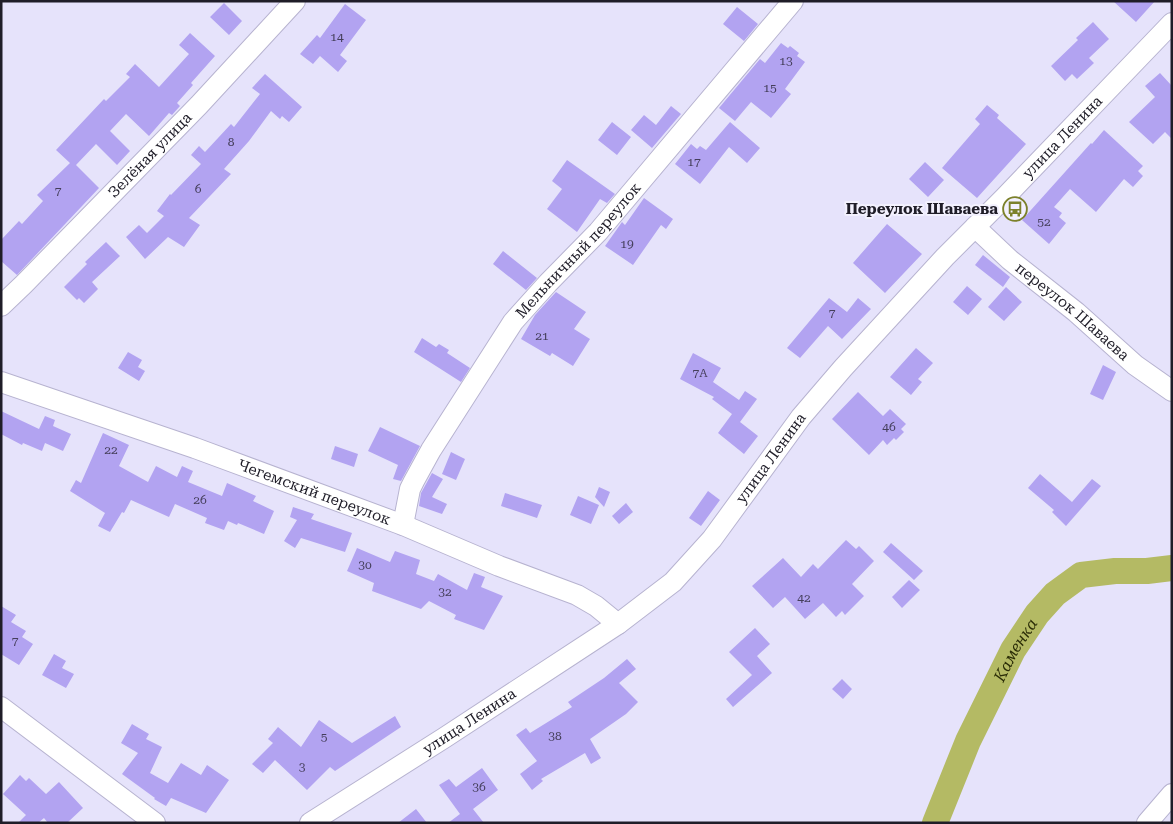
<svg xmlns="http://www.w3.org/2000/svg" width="1173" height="824" viewBox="0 0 1173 824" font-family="'Roboto Serif',serif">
	<rect width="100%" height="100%" fill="#e6e3fb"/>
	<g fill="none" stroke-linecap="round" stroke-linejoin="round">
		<path stroke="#b4ba64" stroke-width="26" id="s1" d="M935,823L968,741L1013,650L1037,614L1055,594L1081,575L1115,571H1147L1172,568"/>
	</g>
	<path fill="#b2a3f1" d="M1113,1H1155L1136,22Z
		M224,3L242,21L229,35L210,17Z
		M345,4L366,20L340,55L347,61L338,72L320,56L313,64L300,54L317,35L320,38Z
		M737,7L758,24L744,41L723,24Z
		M1093,22L1109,39L1089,58L1094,63L1077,79L1072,74L1065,81L1051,66L1078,40L1076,38Z
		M190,33L215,56L191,83L193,85L177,103L180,106L172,115L169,113L149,136L126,114L110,131L130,151L117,165L96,144L76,165L99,188L17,275L1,261V240L19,221L22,224L43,201L37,195L70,163L56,150L104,99L106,101L130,77L126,74L135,64L159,87L189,54L179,45Z
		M781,43L788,48L790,46L799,53L797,56L805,62L785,89L791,94L771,118L751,102L735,121L719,108L760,59L765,63Z
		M1160,73L1172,86V139L1165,132L1153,144L1129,122L1155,97L1145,86Z
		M265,74L302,107L289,122L282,116L280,119L271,111L249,141L224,169L231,174L189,218L200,225L184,247L168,237L145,259L126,237L139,225L147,233L164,216L157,211L170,194L171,195L201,164L191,155L199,146L205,152L231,124L234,127L260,94L252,88Z
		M987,105L999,115L997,118L1026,144L977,198L942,168L980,124L975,119Z
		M671,106L681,114L652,148L631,130L644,115L656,125Z
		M612,122L631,137L617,155L598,140Z
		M730,122L760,148L747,163L729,147L700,184L675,164L691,144L697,149L700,146L706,150Z
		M1104,130L1143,166L1138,171L1143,176L1133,187L1124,179L1096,212L1070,189L1054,207L1062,213L1059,217L1066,223L1049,244L1022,220L1091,143L1092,144Z
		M567,160L615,194L607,203L600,199L577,232L547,209L562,189L552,181Z
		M925,162L944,180L928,197L909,179Z
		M644,198L673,219L666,229L661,225L633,265L605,246L622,222L625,225Z
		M887,224L922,254L885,293L853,263Z
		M106,242L120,256L92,282L98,289L84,303L79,298L77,300L64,287L87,264L85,262Z
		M503,251L537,278L526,290L493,264Z
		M983,255L1010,277L1003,287L975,265Z
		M967,286L982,299L968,315L953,302Z
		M1006,287L1022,302L1004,321L988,307Z
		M556,292L586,312L574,329L590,339L573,366L552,353L550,356L521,339L535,315Z
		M829,298L847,312L858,298L871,309L842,339L828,326L800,358L787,348Z
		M422,338L436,347L439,344L449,350L447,353L470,368L461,382L414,352Z
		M916,348L933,363L918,379L922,382L911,395L890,377Z
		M128,352L142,360L138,367L145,371L139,381L118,368Z
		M693,353L721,368L713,382L739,400L745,391L757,399L740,422L758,436L744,454L718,433L732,414L712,399L714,397L680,379Z
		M1103,365L1116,372L1103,400L1090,394Z
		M858,392L883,416L890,409L906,424L901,429L904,432L896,440L894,438L887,445L883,440L869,455L832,419Z
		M1,411L39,429L45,416L55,420L53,426L71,434L63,451L45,443L42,451L23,443L22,445L1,434Z
		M380,427L420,446L401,481L393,479L398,465L368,451Z
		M103,433L129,445L119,466L148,482L156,466L177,477L182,466L193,471L188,482L222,496L227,483L256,496L253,501L274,511L264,534L238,523L237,525L228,521L224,530L205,523L207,518L175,504L169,517L131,500L124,513L122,512L110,532L98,526L105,513L70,491L76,480L81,483Z
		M335,446L358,454L354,467L331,459Z
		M451,452L465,459L456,480L442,474Z
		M432,473L443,479L432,497L447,504L442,514L419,506L421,493Z
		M1040,474L1072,502L1092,479L1101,486L1066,526L1052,512L1054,510L1028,488Z
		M599,487L610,492L604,507L595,497Z
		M708,491L720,500L701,526L689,518Z
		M505,493L542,505L537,518L501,506Z
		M578,496L599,505L591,524L570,515Z
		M626,503L633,512L619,524L612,516Z
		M293,507L314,514L311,519L352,533L345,552L301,538L295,548L284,541L297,520L290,517Z
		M846,540L856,549L859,546L874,561L852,584L864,596L845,615L842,611L836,617L823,603L805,619L785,597L773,608L752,586L783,558L801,577L813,564L818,569Z
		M891,543L923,571L914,580L883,552Z
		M357,548L390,562L395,551L420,560L416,574L434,581L438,574L467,590L474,573L485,577L481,587L503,596L484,630L454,619L456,615L429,601L421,609L372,591L374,583L347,571Z
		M909,580L920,590L902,608L892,597Z
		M1,606L16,615L11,622L26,631L22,637L33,644L19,665L1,654Z
		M755,628L770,644L757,656L772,673L733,707L726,699L752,675L729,652Z
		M54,654L66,661L62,668L74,674L66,688L42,675Z
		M627,659L636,669L619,683L638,702L626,714L590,739L601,758L591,764L585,753L541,779L543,781L532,790L520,774L537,761L516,735L526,728L530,733L572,707L568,702L604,678Z
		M842,679L852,689L843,699L832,689Z
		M395,716L401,727L335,771L330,767L307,790L275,760L263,773L252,764L273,743L268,739L278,727L301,747L319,720L352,743Z
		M132,724L149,734L146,739L162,747L150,773L168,783L181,763L201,775L207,765L229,780L206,813L171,798L166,806L154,799L155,798L122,774L138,753L121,743Z
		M482,768L498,790L473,809L484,823H448L460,814L439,785L449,779L456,787Z
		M20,775L26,781L29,778L46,794L59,782L83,808L67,823H48L44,818L38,823H18L26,815L3,794Z
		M416,809L427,823H398Z"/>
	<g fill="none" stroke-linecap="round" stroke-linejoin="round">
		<g stroke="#b7b3d0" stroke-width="22">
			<g id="minor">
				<path id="s2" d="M975,227L1010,260L1076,312L1135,365L1172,391"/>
				<path id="s3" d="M1,306L24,284L199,105L295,1"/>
				<path id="s4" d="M1,382L195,448L403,525L499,566L577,595L596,606L618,624"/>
				<path id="s5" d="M403,525L410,489L414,481L431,450L513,322L548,283L598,232L793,1"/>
				<path d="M1,707L155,823"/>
				<path id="s6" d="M310,823L444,738L618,624L673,582L712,539L801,417L843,368L945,257L1004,198L1172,23"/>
				<path d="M1147,823L1172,794"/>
			</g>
		</g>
		<use href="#minor" stroke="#fff" stroke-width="20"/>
	</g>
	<defs>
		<g id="bus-ring" transform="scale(1.25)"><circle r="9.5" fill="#f3f1fe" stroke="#7c812b" stroke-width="1.5"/><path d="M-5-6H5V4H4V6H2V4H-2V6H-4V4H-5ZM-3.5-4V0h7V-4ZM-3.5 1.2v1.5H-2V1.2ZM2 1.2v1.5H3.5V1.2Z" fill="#7c812b"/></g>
	</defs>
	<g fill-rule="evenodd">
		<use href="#bus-ring" x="1015" y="209"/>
	</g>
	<g text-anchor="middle" stroke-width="4" stroke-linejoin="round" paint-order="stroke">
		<g font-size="12" fill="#443e5a">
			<text x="337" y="41">14</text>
			<text x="786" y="65">13</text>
			<text x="770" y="92">15</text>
			<text x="231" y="146">8</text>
			<text x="694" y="166">17</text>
			<text x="198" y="193">6</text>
			<text x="58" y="195">7</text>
			<text x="1044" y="226">52</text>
			<text x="627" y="248">19</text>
			<text x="832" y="317">7</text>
			<text x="542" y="340">21</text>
			<text x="700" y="377">7А</text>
			<text x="889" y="431">46</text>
			<text x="111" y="454">22</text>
			<text x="200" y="504">26</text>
			<text x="365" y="569">30</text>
			<text x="445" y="596">32</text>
			<text x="804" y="602">42</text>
			<text x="15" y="645">7</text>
			<text x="555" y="740">38</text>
			<text x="324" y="741">5</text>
			<text x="302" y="771">3</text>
			<text x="479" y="791">36</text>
		</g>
		<g font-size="15" fill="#1f1d28" stroke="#f3f1fe">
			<text dy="5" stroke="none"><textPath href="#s6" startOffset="1028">улица Ленина</textPath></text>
			<text dy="5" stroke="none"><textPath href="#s3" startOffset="212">Зелёная улица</textPath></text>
			<text dy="5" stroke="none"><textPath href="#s5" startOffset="330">Мельничный переулок</textPath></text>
			<text dy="5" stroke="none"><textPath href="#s2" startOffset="129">переулок Шаваева</textPath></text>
			<text dy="5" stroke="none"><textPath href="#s6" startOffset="594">улица Ленина</textPath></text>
			<text dy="5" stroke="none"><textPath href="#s4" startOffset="332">Чегемский переулок</textPath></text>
			<text dy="5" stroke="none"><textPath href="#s6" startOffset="189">улица Ленина</textPath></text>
		</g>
		<g font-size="15" font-weight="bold" fill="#1f1d28" stroke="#f3f1fe" text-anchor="end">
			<text x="998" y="214">Переулок Шаваева</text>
		</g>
		<g font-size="16" font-style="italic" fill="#2b2d07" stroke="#f3f1fe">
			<text dy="6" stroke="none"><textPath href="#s1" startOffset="191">Каменка</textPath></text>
		</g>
	</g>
	<rect width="1173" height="824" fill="none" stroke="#1f1d28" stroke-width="5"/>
</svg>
